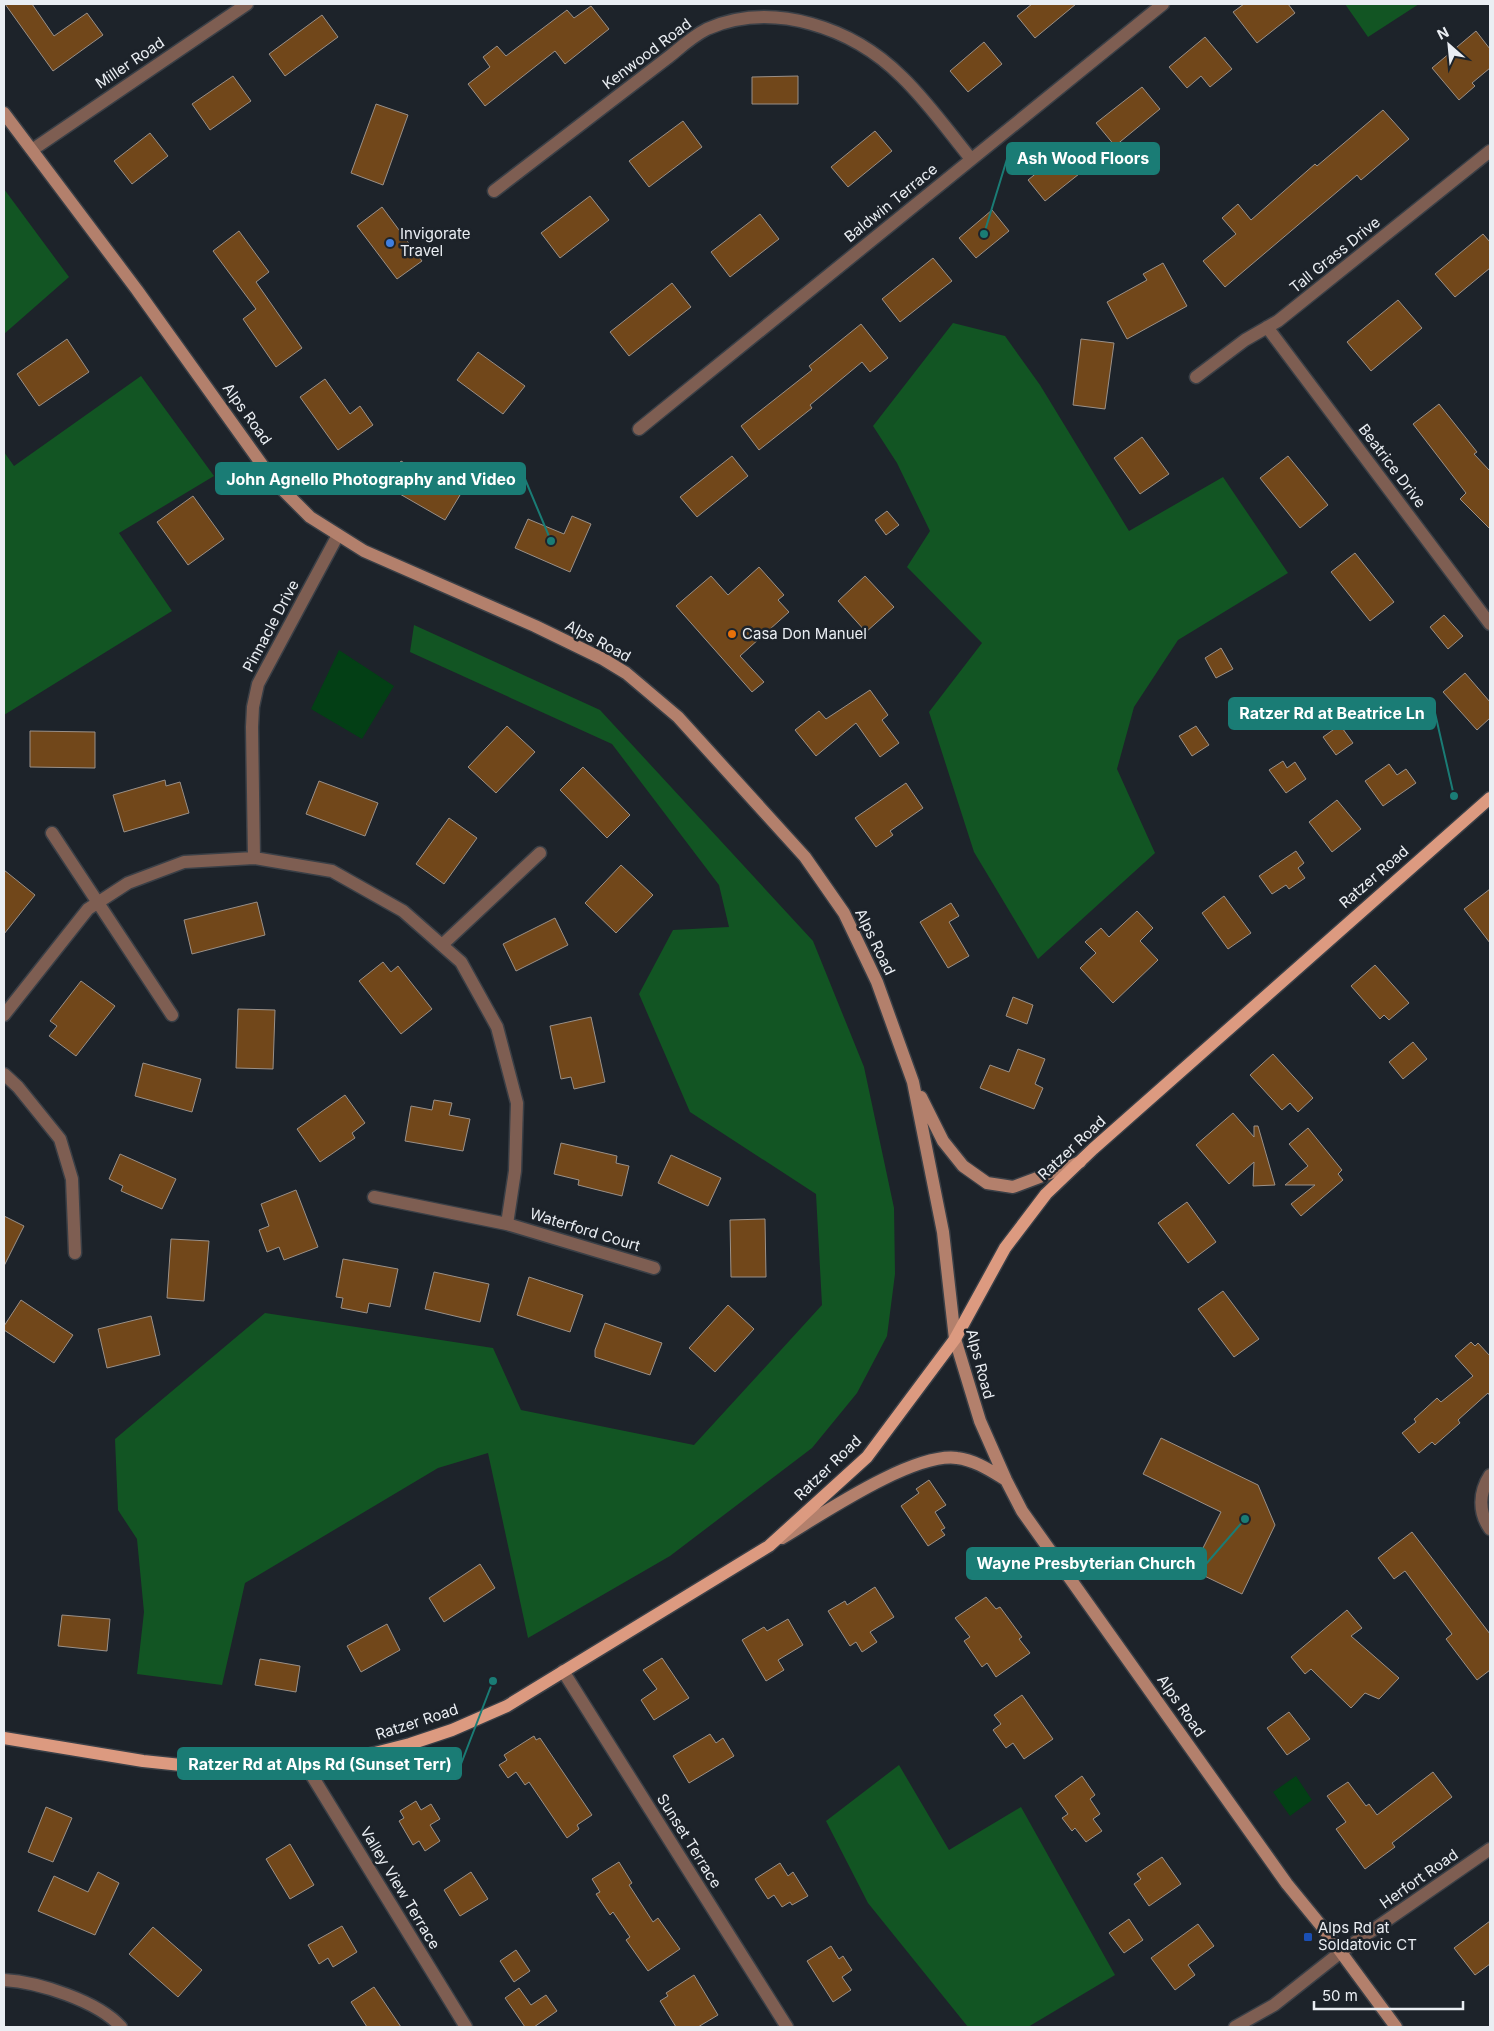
<svg xmlns="http://www.w3.org/2000/svg" width="1494" height="2031" viewBox="0 0 1494 2031" font-family="Inter,sans-serif">
	<rect width="100%" height="100%" fill="#1d232a"/>
	<path fill="#033f15" d="M339,650L394,686L362,739L311,709Z
		M1296,1776L1312,1800L1290,1816L1273,1792Z"/>
	<path fill="#125523" d="M1345,4H1419L1368,37Z
		M4,189L69,277L4,334Z
		M953,323L1005,336L1040,385L1129,531L1223,477L1288,573L1178,640L1134,707L1117,769L1155,853L1038,959L974,852L929,712L982,643L907,567L930,531L897,463L873,426Z
		M141,376L214,476L119,533L172,611L4,715V452L14,466Z
		M414,625L600,710L813,941L864,1067L894,1208L895,1274L887,1336L857,1393L812,1448L670,1556L528,1638L488,1453L438,1468L245,1583L222,1685L137,1674L144,1612L137,1539L118,1510L115,1439L265,1313L493,1348L521,1410L694,1445L822,1305L816,1194L690,1112L639,994L673,930L729,927L719,885L612,744L410,652Z
		M899,1765L949,1850L1021,1807L1115,1975L1028,2027H968L868,1903L826,1821Z"/>
	<path fill="#71471a" stroke="#9a9088" d="M5,4H32L54,36L87,13L103,35L53,71Z
		M1032,4H1076L1035,38L1017,16Z
		M1244,4H1288L1295,13L1257,43L1233,12Z
		M591,6L609,29L565,64L555,51L485,106L468,84L490,67L483,57L497,46L506,56L567,10L574,18Z
		M322,15L338,37L285,76L269,54Z
		M1476,31L1490,49V68L1472,83L1475,86L1459,100L1432,68Z
		M1205,37L1232,69L1210,87L1201,76L1187,88L1169,67Z
		M984,42L1002,64L968,92L950,71Z
		M233,76L251,101L210,130L192,104Z
		M798,76V104H752V77Z
		M1142,87L1160,109L1115,146L1096,123Z
		M376,104L408,115L383,185L351,173Z
		M1383,110L1409,139L1361,180L1357,175L1225,287L1203,261L1236,234L1222,218L1238,204L1251,220L1315,164L1317,166Z
		M683,121L702,147L649,187L629,161Z
		M875,131L892,151L848,187L831,167Z
		M150,133L168,156L132,184L114,161Z
		M1062,152L1079,174L1045,201L1028,180Z
		M590,196L609,220L560,258L541,233Z
		M382,207L422,261L397,279L357,226Z
		M992,210L1009,231L976,258L959,238Z
		M760,214L779,239L730,277L711,252Z
		M239,231L269,272L256,282L302,348L276,367L243,319L256,309L213,251Z
		M1483,234L1490,242V268L1455,297L1435,274Z
		M933,258L952,281L900,322L882,299Z
		M1163,263L1187,306L1127,339L1107,302L1147,280L1143,274Z
		M672,283L691,307L629,356L610,332Z
		M1398,300L1422,328L1371,371L1347,342Z
		M861,324L888,358L870,372L862,362L810,405L812,408L759,450L741,426L812,370L809,366Z
		M67,339L89,372L39,406L17,374Z
		M1081,339L1114,343L1105,409L1073,405Z
		M478,352L525,386L503,414L457,380Z
		M325,379L350,414L360,406L373,425L338,450L300,397Z
		M1439,404L1477,452L1474,454L1490,471V529L1460,499L1466,493L1413,424Z
		M1142,437L1169,474L1140,494L1114,458Z
		M732,456L748,476L697,517L680,497Z
		M1288,456L1328,505L1300,528L1260,478Z
		M401,461L460,495L445,520L386,486Z
		M193,496L224,539L188,565L157,522Z
		M887,511L899,525L886,535L875,520Z
		M572,516L591,524L570,572L515,548L528,519L564,534Z
		M1355,553L1394,602L1370,621L1331,572Z
		M759,567L784,595L778,600L789,612L740,656L764,682L752,692L676,606L711,576L728,595Z
		M865,576L894,607L866,632L838,601Z
		M1444,615L1463,636L1448,649L1430,627Z
		M1221,648L1233,669L1216,678L1205,658Z
		M1465,673L1490,702V718L1477,730L1443,692Z
		M870,690L888,715L882,720L899,743L880,757L856,723L816,756L795,730L819,711L826,719Z
		M1340,725L1353,743L1336,755L1323,737Z
		M507,726L535,752L496,793L468,767Z
		M1196,726L1209,745L1192,756L1179,736Z
		M30,731L95,732V768L30,767Z
		M1283,761L1287,768L1295,762L1306,779L1286,793L1269,770Z
		M1389,764L1397,775L1406,769L1416,783L1383,806L1365,781Z
		M583,767L630,815L607,838L560,790Z
		M165,780L166,786L180,782L189,813L124,832L113,795Z
		M319,781L378,803L365,836L306,814Z
		M906,783L923,808L890,831L893,835L876,847L855,818Z
		M1337,800L1361,829L1332,852L1309,822Z
		M449,818L477,838L444,884L416,864Z
		M1296,851L1304,863L1298,868L1305,878L1289,889L1286,885L1272,894L1259,876Z
		M621,865L653,895L616,933L585,903Z
		M4,870L35,895L4,934Z
		M1490,889V943L1464,909Z
		M1224,896L1251,933L1228,949L1202,913Z
		M257,902L265,935L192,954L184,920Z
		M951,903L959,916L949,922L969,956L948,968L920,922Z
		M1137,911L1153,928L1140,941L1158,960L1113,1003L1080,968L1096,953L1085,942L1101,928L1109,937Z
		M555,918L568,945L516,971L503,944Z
		M383,962L391,972L398,966L432,1009L401,1034L359,981Z
		M1375,965L1409,1003L1389,1020L1384,1015L1380,1019L1351,986Z
		M81,981L115,1006L76,1056L49,1036L57,1026L50,1021Z
		M1013,997L1033,1005L1027,1024L1006,1016Z
		M238,1009L275,1010L273,1069L236,1068Z
		M591,1017L605,1082L574,1089L571,1077L561,1079L550,1026Z
		M1413,1042L1427,1059L1403,1079L1389,1062Z
		M1018,1049L1045,1059L1035,1084L1043,1088L1034,1109L980,1088L990,1065L1009,1072Z
		M1273,1054L1313,1098L1298,1112L1290,1103L1282,1110L1250,1075Z
		M143,1063L201,1079L192,1112L135,1096Z
		M345,1095L365,1123L352,1133L355,1138L320,1162L297,1129Z
		M434,1100L452,1103L449,1115L470,1119L463,1151L405,1141L411,1106L432,1110Z
		M1233,1113L1254,1137V1126H1258L1275,1185L1253,1186L1254,1162L1229,1184L1196,1145Z
		M1308,1128L1342,1170L1338,1174L1343,1180L1301,1216L1291,1204L1315,1185H1285L1308,1166L1289,1144Z
		M561,1143L617,1156L616,1163L629,1166L622,1196L578,1185L579,1180L554,1174Z
		M120,1154L176,1179L162,1209L121,1191L123,1186L109,1179Z
		M671,1155L721,1178L708,1206L658,1183Z
		M296,1190L318,1247L284,1260L279,1247L267,1252L259,1230L269,1226L261,1204Z
		M1187,1202L1216,1242L1188,1263L1158,1223Z
		M4,1216L24,1226L4,1266Z
		M765,1219L766,1277H731L730,1220Z
		M171,1239L209,1241L204,1301L167,1298Z
		M343,1259L398,1269L390,1307L369,1303L367,1313L341,1308L343,1298L336,1297Z
		M434,1272L489,1284L480,1322L425,1309Z
		M529,1277L583,1295L570,1332L517,1315Z
		M1223,1291L1259,1339L1234,1357L1198,1309Z
		M21,1300L73,1335L54,1363L4,1330V1326Z
		M728,1305L754,1329L715,1372L689,1348Z
		M151,1316L160,1355L107,1368L98,1329Z
		M605,1323L662,1343L650,1375L595,1357V1350Z
		M1471,1342L1475,1346L1478,1343L1490,1356V1396L1488,1393L1458,1420L1460,1423L1435,1445L1432,1442L1419,1453L1402,1433L1416,1422L1414,1419L1437,1398L1441,1402L1473,1376L1455,1356Z
		M1161,1438L1258,1485L1275,1525L1242,1594L1192,1570L1221,1512L1143,1474Z
		M929,1480L946,1505L935,1512L945,1528L941,1530L945,1535L928,1546L901,1506L919,1493L916,1489Z
		M1412,1532L1490,1634V1670L1477,1680L1446,1639L1452,1634L1405,1571L1394,1579L1378,1558Z
		M480,1564L495,1588L444,1622L429,1598Z
		M875,1587L894,1617L870,1632L877,1642L862,1652L856,1642L850,1646L828,1611L845,1601L847,1605Z
		M986,1597L996,1609L1000,1607L1022,1637L1019,1639L1030,1653L996,1677L987,1663L982,1667L964,1641L970,1637L955,1618Z
		M1347,1610L1362,1628L1351,1636L1399,1678L1379,1699L1365,1693L1351,1708L1311,1669L1305,1674L1291,1657Z
		M62,1615L110,1619L107,1651L58,1646Z
		M788,1619L803,1645L778,1660L784,1670L766,1681L742,1640L764,1627L767,1631Z
		M387,1624L400,1650L361,1672L347,1646Z
		M662,1658L689,1698L654,1720L641,1700L657,1689L643,1670Z
		M260,1659L300,1666L296,1692L255,1685Z
		M1022,1695L1053,1739L1024,1759L1013,1743L1006,1748L993,1730L1001,1724L994,1715Z
		M1289,1712L1310,1739L1287,1755L1267,1728Z
		M710,1734L716,1743L723,1738L734,1756L689,1783L673,1756Z
		M534,1736L536,1740L540,1738L592,1815L577,1825L579,1829L567,1838L529,1782L525,1785L516,1772L508,1778L499,1765L507,1760L504,1755Z
		M1433,1772L1452,1797L1392,1843L1395,1847L1365,1869L1336,1829L1346,1822L1327,1796L1348,1782L1366,1806L1369,1804L1377,1815Z
		M1082,1776L1095,1795L1090,1799L1100,1814L1093,1819L1102,1831L1086,1842L1075,1828L1072,1831L1062,1818L1068,1814L1055,1796Z
		M416,1801L421,1810L431,1804L440,1819L430,1825L440,1841L425,1851L419,1841L413,1845L399,1821L404,1818L400,1811Z
		M46,1807L72,1818L53,1862L28,1852Z
		M290,1844L314,1885L290,1899L266,1859Z
		M1162,1857L1181,1884L1149,1906L1134,1884L1141,1879L1137,1874Z
		M619,1862L632,1883L629,1885L653,1922L658,1918L680,1949L648,1971L626,1940L630,1937L613,1912L610,1915L596,1894L600,1892L592,1879Z
		M780,1863L788,1876L793,1872L808,1896L792,1905L790,1902L782,1907L774,1895L768,1899L755,1879Z
		M98,1872L119,1883L95,1935L38,1911L54,1876L88,1892Z
		M471,1872L488,1899L460,1916L444,1890Z
		M1129,1919L1143,1940L1124,1953L1109,1933Z
		M1490,1921V1964L1475,1975L1454,1948Z
		M1198,1924L1214,1946L1188,1965L1195,1975L1175,1990L1151,1958Z
		M342,1926L357,1952L333,1967L328,1958L319,1964L308,1945Z
		M153,1927L202,1970L178,1997L129,1954Z
		M831,1946L839,1959L843,1956L852,1970L842,1977L851,1990L833,2002L807,1961Z
		M516,1950L530,1971L514,1982L500,1961Z
		M694,1975L718,2015L698,2027H676L660,2001L668,1996L666,1993Z
		M374,1987L401,2027H367L351,2002Z
		M519,1988L531,2005L546,1995L557,2011L534,2027H525L505,1998Z"/>
	<g fill="none" stroke-linecap="round" stroke-linejoin="round">
		<g stroke="#3a3f46" stroke-width="15">
			<path id="street" d="M32,150L247,4
				M494,191L670,56C682,46 693,36 707,29C773,0 853,28 902,77C927,101 949,132 971,159
				M1267,327L1490,624
				M1196,377L1245,340L1278,321L1490,151
				M639,429L1163,4
				M52,833L172,1015
				M254,858L252,727L253,707L258,684L338,535
				M442,945L540,853
				M4,1015L88,909L128,883L184,862L254,858L332,871L403,911L461,962L497,1027L517,1103L515,1171L507,1224
				M4,1074L18,1087L60,1139L72,1179L75,1253
				M374,1197L507,1224L654,1268
				M1490,1475C1479,1492 1478,1512 1490,1529
				M563,1671L787,2027
				M306,1766L466,2027
				M4,1980C38,1982 98,2001 121,2027
				M1235,2027L1274,2005L1341,1952L1490,1849"/>
		</g>
		<g stroke="#3a3f46" stroke-width="15">
			<path id="secondary" d="M4,113L137,290L273,480L310,517L364,551L535,626L603,659L626,673L678,717L805,857L844,913L877,982L913,1082L943,1232L955,1339L980,1421L1006,1480L1022,1511L1287,1884L1323,1928L1396,2027
				M921,1097L943,1141L963,1166L987,1183L1013,1187L1080,1162
				M782,1538C821,1515 913,1452 957,1458C975,1460 991,1471 1006,1480"/>
		</g>
		<g stroke="#3a3f46" stroke-width="15">
			<path id="primary" d="M4,1738L143,1761L229,1770H258L306,1766L363,1756L410,1744L452,1730L507,1706L769,1546L867,1457L955,1339L1005,1248L1046,1194L1093,1149L1490,798"/>
		</g>
		<use href="#street" stroke="#7e5e52" stroke-width="12"/>
		<use href="#secondary" stroke="#b3806c" stroke-width="12"/>
		<use href="#primary" stroke="#dc9a80" stroke-width="12"/>
	</g>
	<circle fill="#3f7fe0" stroke="#1d232a" stroke-width="2" cx="390" cy="243" r="5"/>
	<circle fill="#e8710a" stroke="#1d232a" stroke-width="2" cx="732" cy="634" r="5"/>
	<rect fill="#1a4fb4" stroke="#1d232a" stroke-width="2" x="1303" y="1932" width="10" height="10" rx="2.5"/>
	<g text-anchor="middle" stroke-width="5" stroke-linejoin="round" paint-order="stroke">
		<g font-size="15" fill="#eaeef3" stroke="#1d232a">
			<text transform="translate(647 54) rotate(-37)" y="5">Kenwood Road</text>
			<text transform="translate(130 63) rotate(-34)" y="5">Miller Road</text>
			<text transform="translate(891 203) rotate(-39)" y="5">Baldwin Terrace</text>
			<text transform="translate(1335 255) rotate(-39)" y="5">Tall Grass Drive</text>
			<text transform="translate(247 414) rotate(54)" y="5">Alps Road</text>
			<text transform="translate(1392 466) rotate(53)" y="5">Beatrice Drive</text>
			<text transform="translate(271 626) rotate(-62)" y="5">Pinnacle Drive</text>
			<text transform="translate(598 641) rotate(28)" y="5">Alps Road</text>
			<text transform="translate(1374 877) rotate(-41)" y="5">Ratzer Road</text>
			<text transform="translate(875 942) rotate(64)" y="5">Alps Road</text>
			<text transform="translate(1072 1148) rotate(-43)" y="5">Ratzer Road</text>
			<text transform="translate(585 1230) rotate(17)" y="5">Waterford Court</text>
			<text transform="translate(980 1364) rotate(75)" y="5">Alps Road</text>
			<text transform="translate(828 1468) rotate(-44)" y="5">Ratzer Road</text>
			<text transform="translate(1181 1706) rotate(55)" y="5">Alps Road</text>
			<text transform="translate(417 1722) rotate(-18)" y="5">Ratzer Road</text>
			<text transform="translate(689 1841) rotate(58)" y="5">Sunset Terrace</text>
			<text transform="translate(1419 1879) rotate(-35)" y="5">Herfort Road</text>
			<text transform="translate(400 1888) rotate(59)" y="5">Valley View Terrace</text>
		</g>
		<g font-size="15" fill="#eaeef3" stroke="#1d232a" text-anchor="start">
			<text x="400" y="239">Invigorate<tspan x="400" dy="17">Travel</tspan></text>
			<text x="742" y="639">Casa Don Manuel</text>
			<text x="1318" y="1933">Alps Rd at<tspan x="1318" dy="17">Soldatovic CT</tspan></text>
		</g>
	</g>
	<path fill="none" stroke="#1a7c75" stroke-width="2" d="M984 234L1007 159M551 541L525 479M1454 796L1435 713M1245 1519L1206 1564M493 1681L461 1764"/>
	<g fill="#1a7c75" stroke="#1d232a" stroke-width="2">
		<circle cx="984" cy="234" r="5"/>
		<circle cx="551" cy="541" r="5"/>
		<circle cx="1454" cy="796" r="5"/>
		<circle cx="1245" cy="1519" r="5"/>
		<circle cx="493" cy="1681" r="5"/>
	</g>
	<g fill="#1a7c75" stroke="#1a7c75" stroke-width="2">
		<rect x="1007" y="143" width="152" height="31" rx="5"/>
		<rect x="216" y="463" width="309" height="31" rx="5"/>
		<rect x="1229" y="698" width="206" height="31" rx="5"/>
		<rect x="967" y="1548" width="239" height="31" rx="5"/>
		<rect x="178" y="1748" width="283" height="31" rx="5"/>
	</g>
	<g font-size="16" text-anchor="middle" font-weight="bold" fill="#fff">
		<text x="1083" y="164">Ash Wood Floors</text>
		<text x="371" y="485">John Agnello Photography and Video</text>
		<text x="1332" y="719">Ratzer Rd at Beatrice Ln</text>
		<text x="1086" y="1569">Wayne Presbyterian Church</text>
		<text x="320" y="1770">Ratzer Rd at Alps Rd (Sunset Terr)</text>
	</g>
	<rect width="1494" height="2031" fill="none" stroke="#eaeef3" stroke-width="10"/>
	<g transform="translate(1449 45) rotate(333)" stroke="#1d232a" stroke-width="4" paint-order="stroke">
	<path d="M0-4L9 19L0 12L-9 19Z" fill="#eaeef3"/>
	<text y="-8" font-size="14" font-weight="bold" text-anchor="middle" fill="#eaeef3">N</text>
	</g>
	<path d="M1314 2001v8h149v-8" fill="none" stroke="#eaeef3" stroke-width="2.5"/>
	<text x="1322" y="2001" font-size="15" fill="#eaeef3" stroke="#1d232a" stroke-width="4" paint-order="stroke">50 m</text>
</svg>
